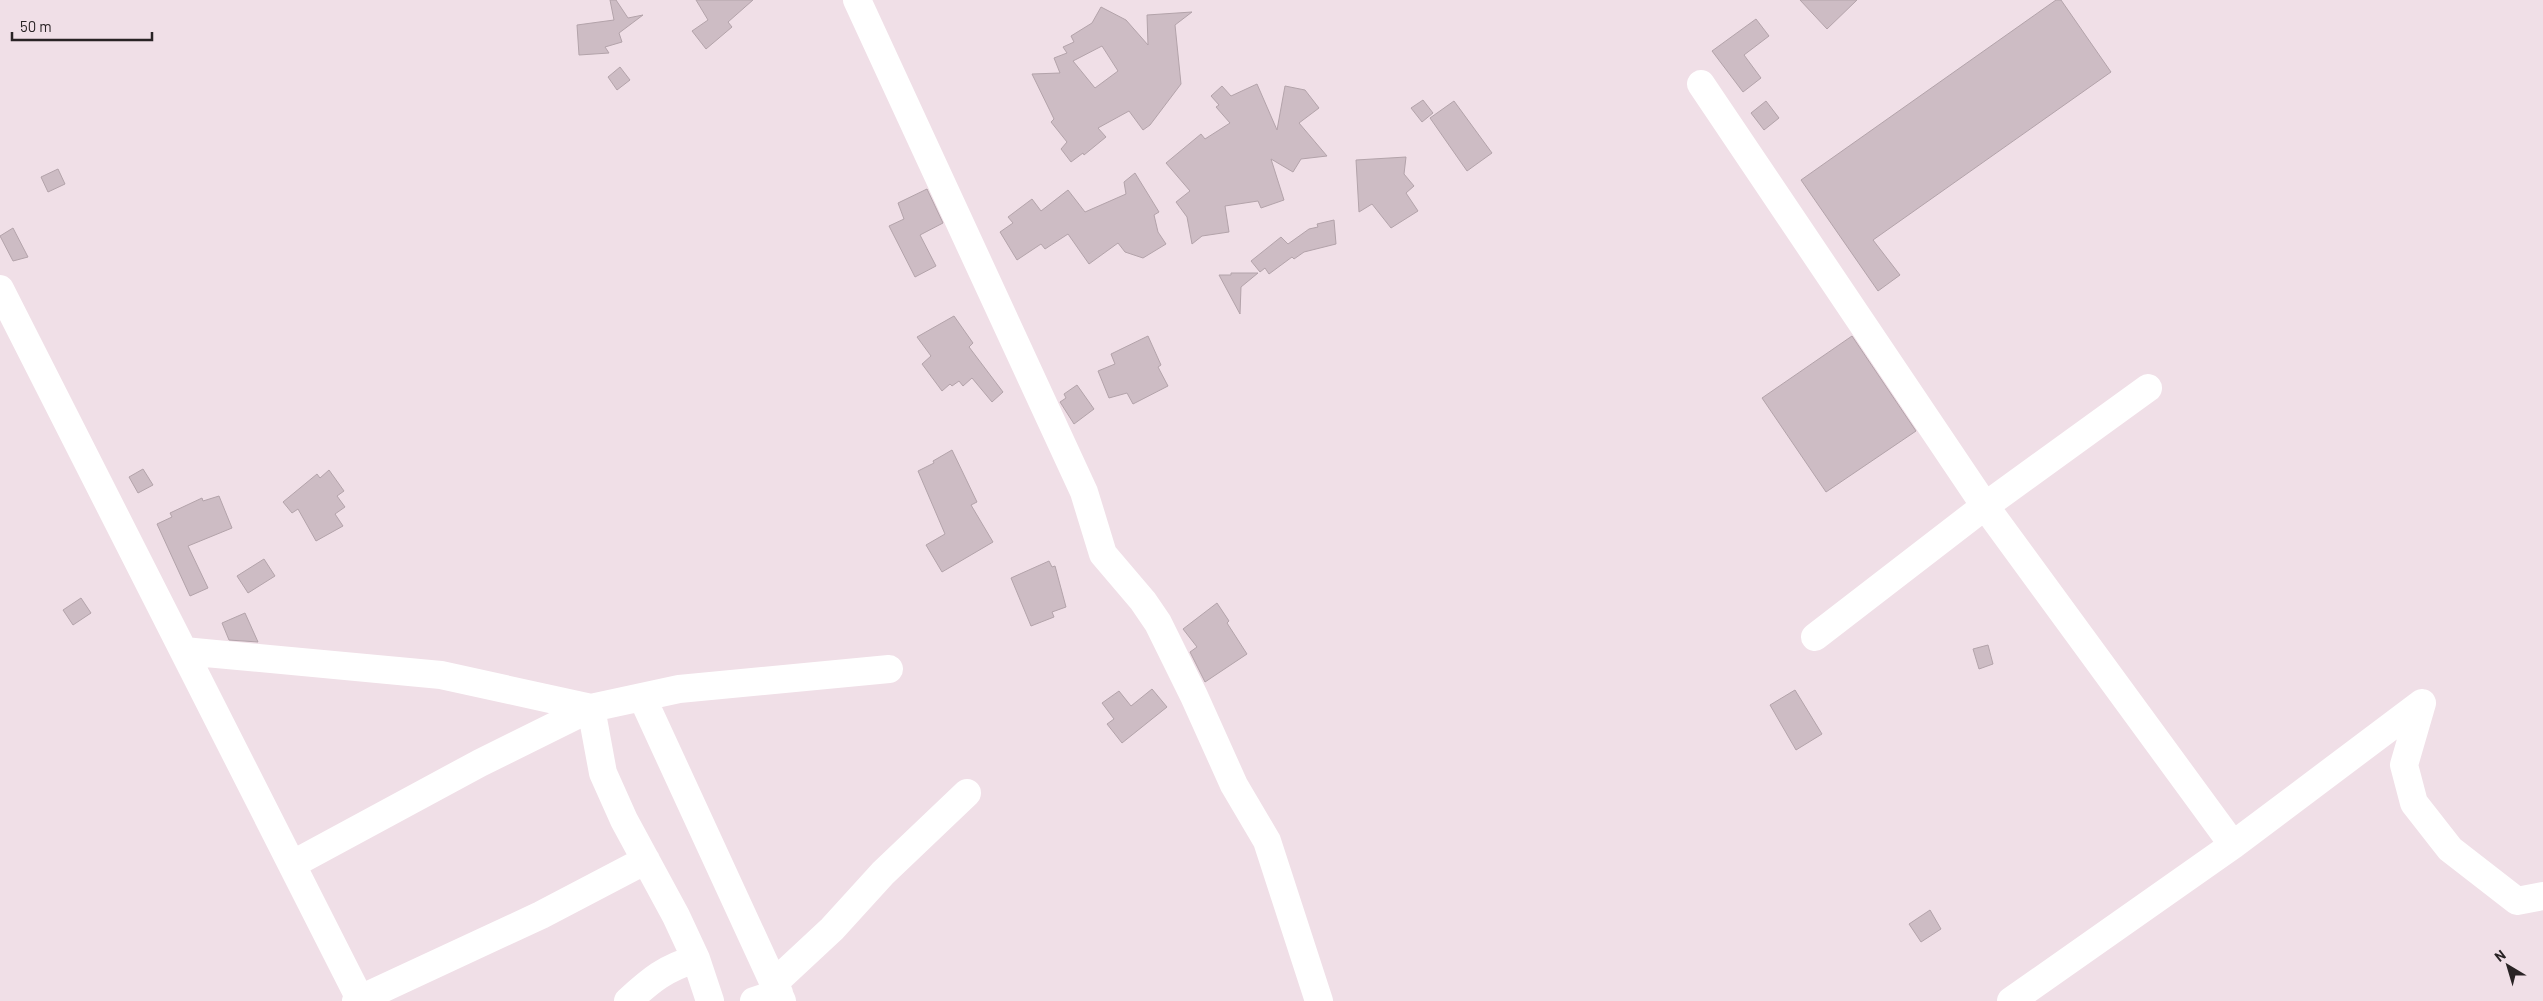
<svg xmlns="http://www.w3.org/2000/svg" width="2543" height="1001" viewBox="0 0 2543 1001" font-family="Barlow,sans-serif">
	<rect width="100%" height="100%" fill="#f0dfe7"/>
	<path fill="#cdbcc4" stroke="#b3a3aa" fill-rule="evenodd" d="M610,0H616L628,18L643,15L619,33L622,42L605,47L609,53L579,55L577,25L614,20Z
		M696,0H753L728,22L732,27L706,49L692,31L708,20Z
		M1800,0H1857L1827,29Z
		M2056,0H2061L2111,72L1873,240L1900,275L1878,291L1801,180Z
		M1101,7L1126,20L1148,45L1147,15L1192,12L1175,25L1181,84L1150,125L1143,130L1129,111L1098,128L1106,137L1084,155L1083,153L1071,162L1061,149L1067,142L1051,122L1054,119L1032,74L1060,73L1054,58L1067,53L1063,47L1074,42L1071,36L1092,23ZM1102,46L1118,71L1095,88L1073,61Z
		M1756,19L1769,36L1744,55L1761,78L1743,92L1712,51Z
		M620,67L630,80L617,90L608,77Z
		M1257,84L1277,130L1285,86L1305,90L1319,108L1299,123L1327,156L1301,159L1293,172L1271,159L1284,200L1261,208L1258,201L1225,206L1229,232L1202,236L1192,244L1187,217L1176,202L1190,191L1166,163L1201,134L1205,139L1230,123L1216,107L1219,105L1211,96L1222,86L1231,96Z
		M1423,100L1433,113L1422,122L1411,108Z
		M1454,101L1492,153L1467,171L1430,118Z
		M1766,101L1779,118L1764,130L1751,113Z
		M1406,157L1404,174L1414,186L1406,193L1418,211L1391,228L1372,204L1359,212L1356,160Z
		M58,169L65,184L48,192L41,177Z
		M1135,173L1159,212L1154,215L1158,232L1166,244L1143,258L1125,252L1118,243L1089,264L1068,234L1045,249L1041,244L1017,260L1000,232L1013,223L1008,217L1032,199L1041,211L1068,190L1085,212L1126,194L1124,182Z
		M927,189L943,223L920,235L936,266L915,277L889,226L904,219L898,203Z
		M1334,220L1336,244L1304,252L1294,259L1292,257L1269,274L1265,268L1260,272L1251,261L1281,237L1288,244L1309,229L1318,227L1317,224Z
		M13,228L28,257L13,261L0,236Z
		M1231,273H1258L1241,287L1240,314L1219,275H1231Z
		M954,316L973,343L969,347L1003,392L992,402L972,378L963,386L959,381L952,386L950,384L942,391L922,364L931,356L917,337Z
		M1148,336L1161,365L1158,367L1168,386L1133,404L1127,393L1109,398L1098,371L1115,364L1111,354Z
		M1852,336L1916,431L1826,492L1762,398Z
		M1077,385L1094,409L1074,424L1060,402L1066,398L1064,394Z
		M952,450L977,502L971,505L993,542L942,572L926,545L945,534L918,471L934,463L933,461Z
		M143,469L153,485L138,493L129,477Z
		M329,470L344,491L337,496L345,507L335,514L343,526L316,541L298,509L292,513L283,502L317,474L320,478Z
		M219,496L232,528L188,546L208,588L190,596L157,524L172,517L170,513L202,498L203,501Z
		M264,559L275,576L248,593L237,576Z
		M1049,561L1052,567L1055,566L1066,607L1052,612L1054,617L1031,626L1011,578Z
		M81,598L91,613L73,625L63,610Z
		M1217,603L1229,621L1227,623L1247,654L1205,682L1190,652L1197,647L1183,629Z
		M245,613L258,642L229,640L222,623Z
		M1988,645L1993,664L1979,669L1973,649Z
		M1152,689L1167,707L1122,743L1107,724L1114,719L1102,703L1119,691L1131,706Z
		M1795,690L1822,734L1796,750L1770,705Z
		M1930,910L1941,929L1921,942L1909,924Z"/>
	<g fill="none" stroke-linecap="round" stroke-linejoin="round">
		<path stroke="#fff" stroke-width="28" d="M857,0L1084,492L1103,554L1143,601L1158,623L1194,696L1234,785L1267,841L1319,1001
			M1701,84L1985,506L2233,845
			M0,289L361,1001
			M1815,637L1985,506L2148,388
			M184,651L441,675L591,708L603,773L624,820L676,916L696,959L710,1001
			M642,697L782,1001
			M2422,703L2404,765L2414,803L2450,849L2517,901L2543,896
			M293,864L480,763L591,708L679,689L889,669
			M774,983L832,929L883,873L967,793
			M356,1001L541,915L646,860
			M628,1001C651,980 665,968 696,959
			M754,1001L779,993
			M2011,1001L2233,845L2422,703"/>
	</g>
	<g transform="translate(2508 966) rotate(322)" stroke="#f0dfe7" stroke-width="4" paint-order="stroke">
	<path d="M0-4L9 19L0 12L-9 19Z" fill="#292325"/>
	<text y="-8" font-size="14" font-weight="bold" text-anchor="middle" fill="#292325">N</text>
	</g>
	<path d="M12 32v8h140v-8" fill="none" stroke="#292325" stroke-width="2.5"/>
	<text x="20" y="32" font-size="15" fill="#292325" stroke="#f0dfe7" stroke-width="4" paint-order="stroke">50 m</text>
</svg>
